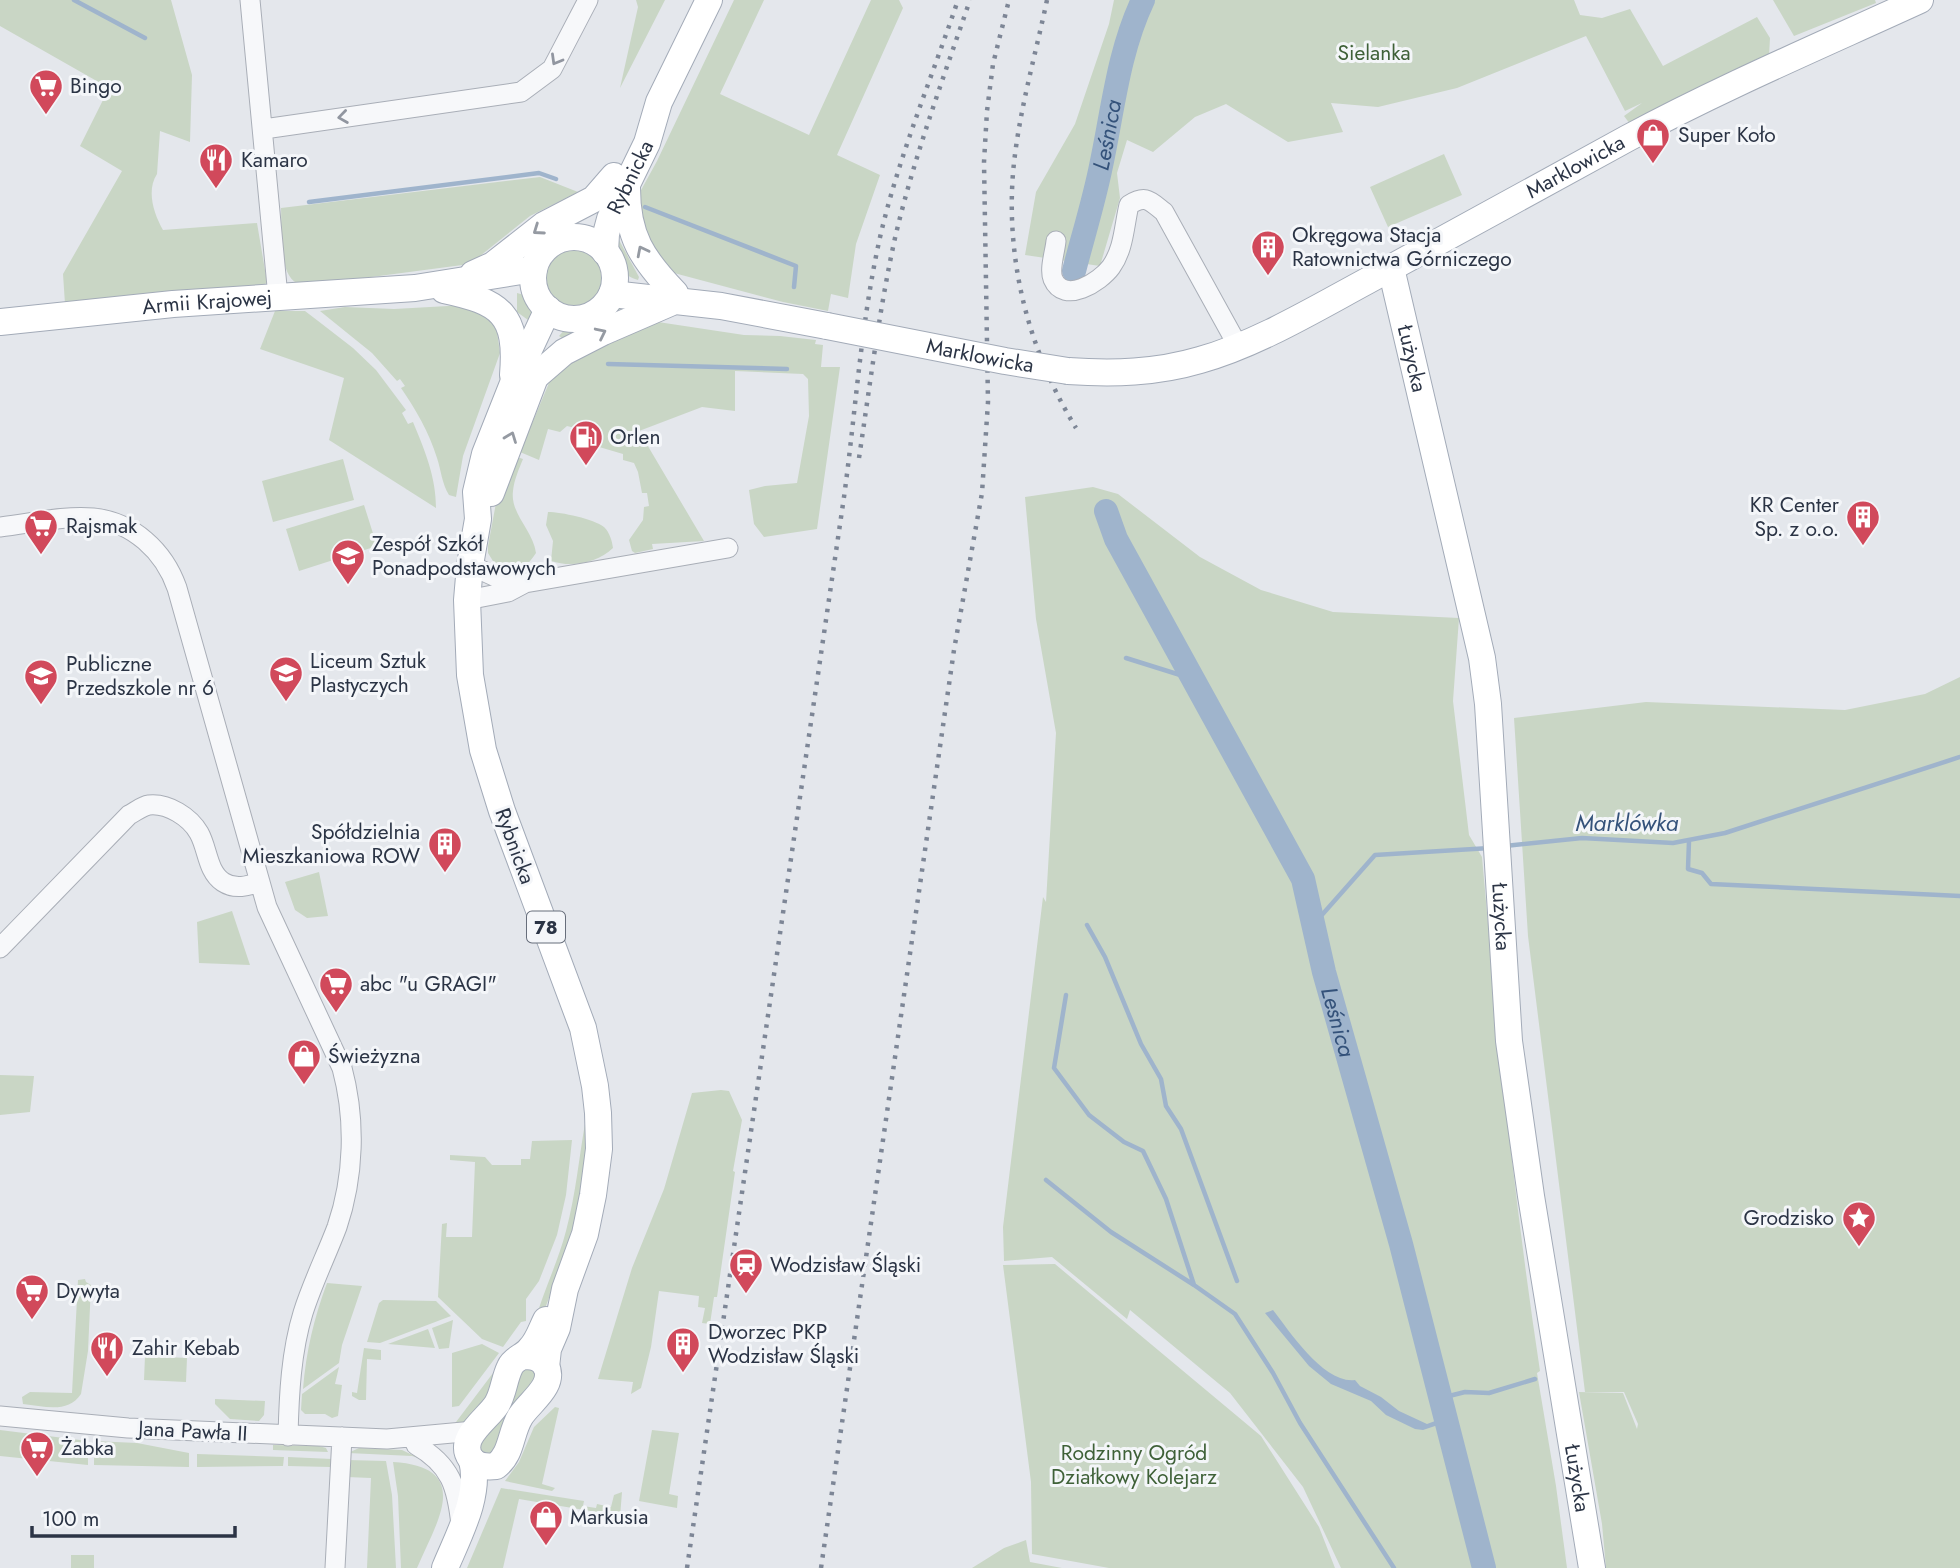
<svg xmlns="http://www.w3.org/2000/svg" width="1960" height="1568" viewBox="0 0 1960 1568" font-family="Jost,sans-serif">
	<rect width="100%" height="100%" fill="#e4e7ec"/>
	<path fill="#c9d6c5" d="M0,0H171L192,75L190,142L160,131L157,174C146,191 154,214 163,230L257,223L267,282L259,291L65,304L63,274L122,171L80,146L109,88L0,26Z
		M636,0H665L620,88L638,7Z
		M734,0H764L720,94L809,135L871,0H899L903,8L837,155L880,175L856,244L848,298L831,294L828,311L783,302L674,273L657,257L643,227L638,209L640,192L657,161Z
		M1114,0H1574L1580,15L1602,18L1630,9L1663,66L1757,17L1770,38L1769,56L1630,124L1624,116L1642,103L1625,111L1586,36L1457,88L1378,107L1331,103L1343,132L1288,142L1226,104L1195,117L1153,152L1127,140L1117,173L1120,198L1100,266L1025,255L1036,192L1075,124L1109,24Z
		M1773,0H1875L1876,3L1794,36Z
		M1444,154L1462,195L1388,227L1370,187Z
		M540,177L578,192L530,216L470,264L341,281L297,283C278,274 282,228 281,208Z
		M619,240L639,277L638,280C615,272 616,261 619,240Z
		M541 277a33 33 0 1 1 66 0a33 33 0 1 1-66 0Z
		M517,293C535,297 536,309 535,325L517,312Z
		M614,304H632L562,338L559,336L566,328L586,323Z
		M466,305L490,316L497,332L500,353L463,456L456,497L449,495C442,484 441,470 437,458C429,432 416,410 401,388L405,386L400,379L397,381L372,353L320,311L345,307L394,309Z
		M275,311H305L322,324L353,348L376,370L406,410L402,413L408,424L413,422C425,451 436,477 436,508L329,440L344,378L260,349Z
		M658,322L744,335L780,336L816,340L815,344L823,345L821,367H840L817,529L764,537L754,524L749,490L765,486L797,483L809,416L808,379L803,374L735,371V411L702,407L639,431L704,541L652,544L653,549L635,553L632,551L629,540L643,520L644,507L649,506L647,493H642L638,472L634,463L623,460V454L572,439L575,428L567,426L560,432L548,429L539,460L520,452L554,371L584,354Z
		M517,457L523,459C519,469 514,480 513,491C510,514 533,530 536,553C525,569 516,577 496,566L488,553V546L496,503Z
		M343,459L354,500L273,522L262,481Z
		M1093,487L1118,494L1200,557L1261,590L1333,612L1459,618L1453,701L1469,835L1482,857C1497,1029 1514,1200 1540,1371L1537,1373L1556,1486L1567,1568H1341L1303,1487L1230,1393L1130,1310L1127,1319L1052,1257L1004,1261L1003,1227L1043,897L1046,902L1056,733L1036,619L1025,497Z
		M364,505L377,546L299,571L286,529Z
		M548,512C561,512 594,519 604,527C610,533 612,541 613,548C597,563 572,568 551,561L553,541L546,525Z
		M1960,677V1568H1606L1602,1524L1579,1392L1623,1393L1637,1429L1638,1424L1624,1392H1585L1528,936L1514,718L1646,702L1845,710L1925,694Z
		M319,872L328,916L307,918L295,910L285,882Z
		M232,911L250,965L199,963L197,922Z
		M0,1075L34,1076L30,1112L0,1115Z
		M721,1090L729,1091L742,1120L733,1171L735,1172L717,1297H714L710,1324L702,1323L705,1308L698,1307L699,1296L659,1291L651,1347L641,1388L631,1394L633,1382L598,1379L632,1268L664,1189L692,1093Z
		M586,1118L587,1159L573,1234L538,1327L534,1324C543,1292 558,1262 566,1231C576,1194 579,1156 586,1118Z
		M572,1140L566,1195L557,1235L539,1281L526,1299V1321L521,1322L503,1347L482,1339L438,1297L442,1224L447,1223L446,1237H472L475,1162L450,1160V1155L485,1157L492,1165H521V1159H530L532,1141Z
		M1055,1264L1261,1436L1319,1527L1335,1568H1109L1032,1554L1031,1482L1003,1265Z
		M85,1279L86,1282L91,1285L88,1351L81,1394C68,1414 44,1406 23,1404L22,1397L30,1392L72,1393L78,1280Z
		M327,1283L362,1286L342,1345L339,1363L303,1389C306,1351 314,1318 327,1283Z
		M383,1300L436,1301L451,1316L380,1343L367,1342L379,1303Z
		M453,1320L449,1348L439,1349L432,1328Z
		M428,1329L435,1348L388,1344Z
		M526,1336L480,1418L453,1426L515,1344Z
		M482,1344L499,1353L459,1406L452,1407V1353Z
		M364,1348L381,1350V1360L367,1359L366,1400H359L352,1396V1392L357,1393Z
		M145,1356L187,1358L186,1382L144,1380Z
		M526,1366L538,1372L490,1456L479,1451L483,1432Z
		M339,1367L335,1384L342,1385L338,1416L332,1418L325,1414H305L301,1410L302,1394Z
		M215,1399L265,1401L264,1415L259,1421L230,1419L215,1404Z
		M555,1407L559,1408L542,1484L555,1488L552,1491L505,1481L519,1462L534,1427Z
		M0,1430L88,1441V1465L0,1456Z
		M652,1430L679,1433L669,1494L678,1496L677,1508L639,1501Z
		M94,1441L137,1443L189,1453V1467L94,1465Z
		M273,1445L319,1446L326,1448L328,1452L273,1450Z
		M359,1448L402,1450L421,1459L412,1456L348,1453Z
		M197,1454L284,1457L283,1466L197,1467Z
		M288,1457L332,1459L331,1467L288,1466Z
		M347,1460L386,1461L392,1495L396,1568H367L371,1478L347,1477Z
		M393,1462C475,1467 436,1523 417,1568H401L398,1496Z
		M501,1488L584,1501L583,1506L596,1508L597,1504L611,1507L614,1495L622,1492L620,1517C615,1521 608,1522 601,1521L602,1513L519,1499L503,1568H467Z
		M1026,1540L1030,1562L1062,1568H972L1004,1548Z
		M71,1555H94V1568H71Z"/>
	<path fill="#9fb4cc" d="M1273,1310C1290,1332 1324,1384 1355,1380L1360,1386L1381,1397L1399,1411L1427,1424L1446,1417L1447,1422L1423,1430L1415,1429L1386,1415L1371,1401L1331,1384L1309,1366L1265,1313Z"/>
	<g fill="none" stroke-linecap="round" stroke-linejoin="round">
		<path stroke="#9fb4cc" stroke-width="4.5" d="M74,0L145,38
			M309,202L539,173L556,179
			M645,207L796,266L794,287
			M608,364L787,369
			M1126,658L1193,679
			M1689,841L1688,869L1702,873L1711,884L1960,896
			M1505,846L1582,838L1673,843L1725,833L1960,757
			M1087,925L1105,957L1141,1044L1161,1079L1166,1106L1181,1129L1237,1281
			M1313,925L1375,855L1490,848
			M1066,995L1054,1068L1089,1115L1124,1142L1143,1151L1166,1199L1194,1285L1235,1314L1273,1373L1300,1423L1394,1568
			M1046,1180L1111,1232L1194,1285
			M1441,1398L1465,1392L1489,1393L1535,1379"/>
		<g stroke="#9fb4cc" stroke-width="24">
			<path id="s1" d="M1074,271C1083,236 1094,201 1101,166C1113,110 1118,53 1143,0"/>
			<path id="s2" d="M1106,511L1116,539L1303,879L1324,972L1401,1244L1484,1568"/>
		</g>
		<g stroke="#a9aeb7" stroke-width="21">
			<path id="minor" d="M250,0L278,297
				M264,129L521,92L552,69L588,0
				M1056,241C1055,252 1049,269 1053,279C1064,305 1100,282 1111,267C1124,249 1124,226 1129,205C1146,194 1150,201 1164,212L1238,346
				M0,527C28,524 65,515 93,518C133,522 164,551 177,588L267,907L342,1068C356,1120 354,1177 337,1227C326,1256 312,1284 303,1313C291,1352 289,1395 288,1436
				M470,565L496,577L525,583
				M467,600L508,592L525,583L728,548
				M0,948L129,815C135,812 142,806 149,805C168,803 190,817 199,833C208,849 207,871 223,882C235,890 248,886 260,882
				M0,1416L128,1428L387,1439L474,1431
				M416,1445C451,1465 457,1487 461,1525
				M335,1568L342,1437"/>
		</g>
		<g stroke="#a3abb8" stroke-width="28">
			<g id="major">
				<path d="M627,188C627,236 642,259 675,293"/>
				<circle cx="574" cy="278" r="41"/>
				<path id="s3" d="M605,252L606,234L610,219L647,143L659,102L709,0"/>
				<path id="s4" d="M1391,268L1482,658L1488,704L1509,1041L1531,1196L1592,1568"/>
				<path d="M473,274L493,265L544,225L594,199L614,176"/>
				<path d="M444,290C501,302 518,314 513,375"/>
				<path d="M612,294L721,306L827,326"/>
				<path id="s5" d="M0,322L173,304L415,288L534,269"/>
				<path id="s6" d="M1068,371C1113,374 1156,373 1200,360C1257,344 1315,309 1367,281C1454,234 1541,185 1628,138C1723,87 1822,45 1920,0"/>
				<path d="M535,377L564,352L603,332L670,303"/>
				<path d="M491,493L537,372"/>
				<path d="M522,1356C532,1356 541,1357 546,1366C556,1386 528,1403 520,1417C510,1434 512,1454 496,1466C487,1467 477,1467 471,1459C456,1438 488,1419 497,1404C504,1392 504,1379 510,1367C514,1358 524,1357 530,1349C538,1341 541,1330 546,1320"/>
				<path d="M546,1367L548,1349L557,1328L565,1289L585,1234L593,1195L599,1149L598,1113L595,1086L583,1028L502,811L483,750L470,675L467,600L470,565L478,519L476,492L485,454L512,386L548,309"/>
				<path d="M445,1568C458,1536 481,1496 472,1460"/>
			</g>
		</g>
		<use href="#minor" stroke="#f7f8fa" stroke-width="19"/>
		<use href="#major" stroke="#fff" stroke-width="26"/>
		<path stroke="#7d8696" stroke-width="4.5" stroke-dasharray="3.5 7" stroke-linecap="butt" d="M1047,0C1035,57 1018,115 1013,173C1006,263 1029,351 1076,428
			M859,458C870,385 879,311 895,238C914,157 943,79 970,0
			M687,1568L844,497C856,409 861,320 881,233C900,153 932,77 958,0
			M821,1568L954,650L982,493L988,402L984,162L987,111L993,64L1009,0"/>
		<g stroke="#a3abb8" stroke-width="28" stroke-linecap="butt">
			<g id="major-bridge">
				<path id="s7" d="M827,326L1005,361L1068,371"/>
			</g>
		</g>
		<use href="#major-bridge" stroke="#fff" stroke-width="26"/>
	</g>
	<defs><path id="oneway-chevron" d="M-2-3.5L2.5 0L-2 3.5" fill="none" stroke-width="1.6" stroke-linecap="round" stroke-linejoin="round" transform="scale(1.75)"/></defs>
	<g stroke="#9196a0">
		<use href="#oneway-chevron" transform="translate(556 60) rotate(120)"/>
		<use href="#oneway-chevron" transform="translate(343 117) rotate(172)"/>
	</g>
	<g stroke="#959aa2">
		<use href="#oneway-chevron" transform="translate(538 230) rotate(145)"/>
		<use href="#oneway-chevron" transform="translate(642 251) rotate(-117)"/>
		<use href="#oneway-chevron" transform="translate(601 333) rotate(-26)"/>
		<use href="#oneway-chevron" transform="translate(511 437) rotate(-69)"/>
	</g>
	<defs>
		<g id="supermarket-pin" transform="scale(1.75)"><path d="M0 17L-7.5 6A9.5 9.5 0 1 1 7.5 6Z" fill="#d1495b" stroke="#f4f6f9"/><path d="M-6-5.5h2.5l.6 2H6L4.5 2H-2.5L-4.4-4H-6ZM-1.5 3.2a1.3 1.3 0 1 0 .1 0ZM3 3.2a1.3 1.3 0 1 0 .1 0Z" fill="#fff"/></g>
		<g id="shop-pin" transform="scale(1.75)"><path d="M0 17L-7.5 6A9.5 9.5 0 1 1 7.5 6Z" fill="#d1495b" stroke="#f4f6f9"/><path d="M-5-2.5h2.3a2.7 3.5 0 0 1 5.4 0H5L5.5 6h-11ZM-1.5-2.5h3a1.5 2.3 0 0 0-3 0Z" fill="#fff"/></g>
		<g id="restaurant-pin" transform="scale(1.75)"><path d="M0 17L-7.5 6A9.5 9.5 0 1 1 7.5 6Z" fill="#d1495b" stroke="#f4f6f9"/><path d="M-5-6h1v4h1v-4h1v4h1v-4h1v5L-1.5 .5V6h-2V.5L-5-1ZM5-6V6H3V1.5H1.5Q1.5-4 5-6Z" fill="#fff"/></g>
		<g id="building-pin" transform="scale(1.75)"><path d="M0 17L-7.5 6A9.5 9.5 0 1 1 7.5 6Z" fill="#d1495b" stroke="#f4f6f9"/><path d="M-4-6H4V6H1V3H-1V6H-4ZM-2.5-4.3h1.7v1.8h-1.7ZM.8-4.3h1.7v1.8H.8ZM-2.5-1h1.7V.8h-1.7ZM.8-1h1.7V.8H.8Z" fill="#fff"/></g>
		<g id="fuel-pin" transform="scale(1.75)"><path d="M0 17L-7.5 6A9.5 9.5 0 1 1 7.5 6Z" fill="#d1495b" stroke="#f4f6f9"/><path d="M-5.5-6h7V0h2V4h1.3V-2.5L3-4.5l.8-.8L6-3V5H2.5V1h-1V6h-7ZM-4.2-4.7v3.2H.2V-4.7Z" fill="#fff"/></g>
		<g id="school-pin" transform="scale(1.75)"><path d="M0 17L-7.5 6A9.5 9.5 0 1 1 7.5 6Z" fill="#d1495b" stroke="#f4f6f9"/><path d="M0-5L7-2L0 1L-7-2ZM-4 1L0 2.5L4 1V4Q0 6-4 4Z" fill="#fff"/></g>
		<g id="sight-pin" transform="scale(1.75)"><path d="M0 17L-7.5 6A9.5 9.5 0 1 1 7.5 6Z" fill="#d1495b" stroke="#f4f6f9"/><path d="M0-6L1.8-2.2L6-1.7L2.9 1.2L3.7 5.4L0 3.3L-3.7 5.4L-2.9 1.2L-6-1.7L-1.8-2.2Z" fill="#fff"/></g>
		<g id="station-pin" transform="scale(1.75)"><path d="M0 17L-7.5 6A9.5 9.5 0 1 1 7.5 6Z" fill="#d1495b" stroke="#f4f6f9"/><path d="M-3-6H3Q5-6 5-4V2Q5 4 3 4L4.5 6H3L1.5 4h-3L-3 6H-4.5L-3 4Q-5 4-5 2V-4Q-5-6-3-6ZM-3.5-4v3h7v-3ZM-3.5 1v1.5H-2V1ZM2 1v1.5H3.5V1Z" fill="#fff"/></g>
	</defs>
	<g fill-rule="evenodd">
		<use href="#supermarket-pin" x="46" y="86"/>
		<use href="#shop-pin" x="1653" y="135"/>
		<use href="#restaurant-pin" x="216" y="160"/>
		<use href="#building-pin" x="1268" y="247"/>
		<use href="#fuel-pin" x="586" y="437"/>
		<use href="#building-pin" x="1863" y="517"/>
		<use href="#supermarket-pin" x="41" y="526"/>
		<use href="#school-pin" x="348" y="556"/>
		<use href="#school-pin" x="286" y="673"/>
		<use href="#school-pin" x="41" y="676"/>
		<use href="#building-pin" x="445" y="844"/>
		<use href="#supermarket-pin" x="336" y="984"/>
		<use href="#shop-pin" x="304" y="1056"/>
		<use href="#sight-pin" x="1859" y="1218"/>
		<use href="#station-pin" x="746" y="1265"/>
		<use href="#supermarket-pin" x="32" y="1291"/>
		<use href="#building-pin" x="683" y="1344"/>
		<use href="#restaurant-pin" x="107" y="1348"/>
		<use href="#supermarket-pin" x="37" y="1448"/>
		<use href="#shop-pin" x="546" y="1517"/>
	</g>
	<g text-anchor="middle" stroke-width="6" stroke-linejoin="round" paint-order="stroke">
		<rect fill="#f4f6f9" stroke="#676e7b" stroke-width="2" x="527" y="911.5" width="38" height="31" rx="5"/>
		<g font-size="19" font-weight="bold" fill="#2b3445">
			<text x="546" y="934">78</text>
		</g>
		<g font-size="21" fill="#3f6138" stroke="#f4f6f9">
			<text x="1374" y="60">Sielanka</text>
			<text x="1134" y="1460">Rodzinny Ogród<tspan x="1134" dy="24">Działkowy Kolejarz</tspan></text>
		</g>
		<g font-size="21" fill="#2b3445" stroke="#f4f6f9" text-anchor="start">
			<text x="70" y="93">Bingo</text>
			<text x="1678" y="142">Super Koło</text>
			<text x="241" y="167">Kamaro</text>
			<text x="1292" y="242">Okręgowa Stacja<tspan x="1292" dy="24">Ratownictwa Górniczego</tspan></text>
			<text x="610" y="444">Orlen</text>
			<text x="1839" y="512" text-anchor="end">KR Center<tspan x="1839" dy="24">Sp. z o.o.</tspan></text>
			<text x="66" y="533">Rajsmak</text>
			<text x="372" y="551">Zespół Szkół<tspan x="372" dy="24">Ponadpodstawowych</tspan></text>
			<text x="310" y="668">Liceum Sztuk<tspan x="310" dy="24">Plastyczych</tspan></text>
			<text x="66" y="671">Publiczne<tspan x="66" dy="24">Przedszkole nr 6</tspan></text>
			<text x="420" y="839" text-anchor="end">Spółdzielnia<tspan x="420" dy="24">Mieszkaniowa ROW</tspan></text>
			<text x="360" y="991">abc "u GRAGI"</text>
			<text x="328" y="1063">Świeżyzna</text>
			<text x="1834" y="1225" text-anchor="end">Grodzisko</text>
			<text x="770" y="1272">Wodzisław Śląski</text>
			<text x="56" y="1298">Dywyta</text>
			<text x="708" y="1339">Dworzec PKP<tspan x="708" dy="24">Wodzisław Śląski</tspan></text>
			<text x="132" y="1355">Zahir Kebab</text>
			<text x="61" y="1455">Żabka</text>
			<text x="570" y="1524">Markusia</text>
		</g>
		<g font-size="21" fill="#2b3445" stroke="#f4f6f9">
			<text dy="7" stroke="none"><textPath href="#s6" startOffset="556">Marklowicka</textPath></text>
			<text dy="7" stroke="none"><textPath href="#s3" startOffset="80">Rybnicka</textPath></text>
			<text dy="7" stroke="none"><textPath href="#s5" startOffset="208">Armii Krajowej</textPath></text>
			<text dy="7" stroke="none"><textPath href="#s7" startOffset="156">Marklowicka</textPath></text>
			<text dy="7" stroke="none"><textPath href="#s4" startOffset="93">Łużycka</textPath></text>
			<text transform="translate(515 846) rotate(70)" y="7">Rybnicka</text>
			<text dy="7" stroke="none"><textPath href="#s4" startOffset="660">Łużycka</textPath></text>
			<text transform="translate(193 1431) rotate(3)" y="7">Jana Pawła II</text>
			<text dy="7" stroke="none"><textPath href="#s4" startOffset="1227">Łużycka</textPath></text>
		</g>
		<g font-size="23" font-style="italic" fill="#34527a" stroke="#f4f6f9">
			<text dy="8" stroke="none"><textPath href="#s1" startOffset="140">Leśnica</textPath></text>
			<text x="1627" y="831">Marklówka</text>
			<text dy="8" stroke="none"><textPath href="#s2" startOffset="565">Leśnica</textPath></text>
		</g>
	</g>
	<path d="M32 1526v10h203v-10" fill="none" stroke="#2b3445" stroke-width="3.5"/>
	<text x="42" y="1526" font-size="21" fill="#2b3445" stroke="#f4f6f9" stroke-width="5" paint-order="stroke">100 m</text>
</svg>
